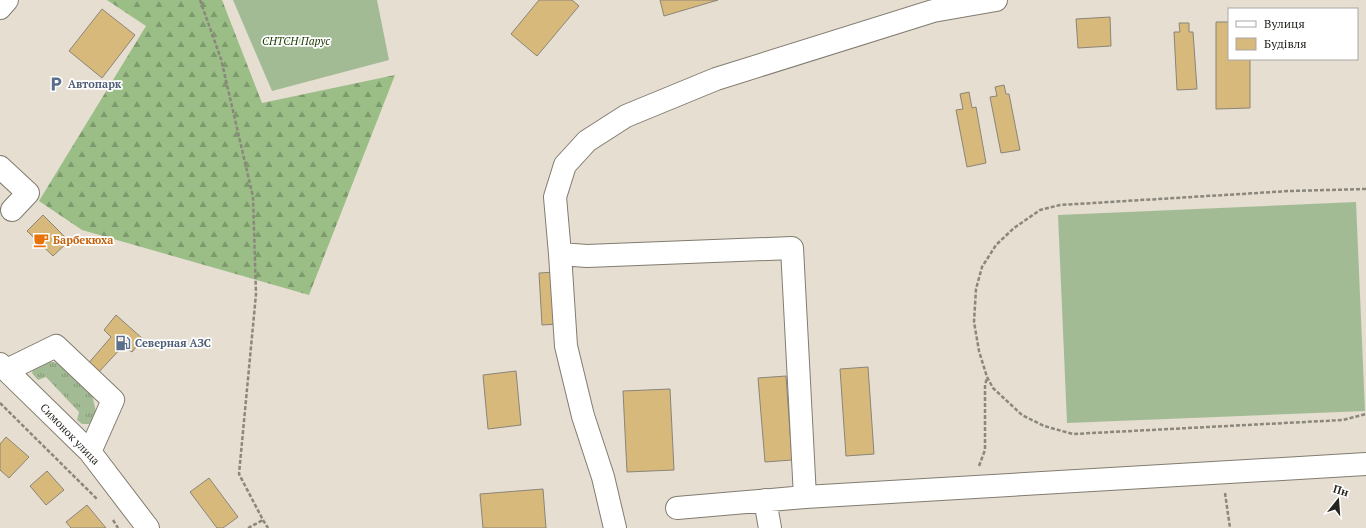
<svg xmlns="http://www.w3.org/2000/svg" width="1366" height="528" viewBox="0 0 1366 528" font-family="'PT Serif',serif">
	<defs>
		<pattern id="grass-tufts" width="24" height="20" patternUnits="userSpaceOnUse"><rect width="24" height="20" fill="#a2bb94"/><path d="M3 7l-1-3M5 7V3M7 7l1-3M15 17l-1-3M17 17v-4M19 17l1-3" fill="none" stroke="#849878"/></pattern>
		<pattern id="forest-firs" width="22" height="20" patternUnits="userSpaceOnUse"><rect width="22" height="20" fill="#9abe86"/><path d="M5 1l3.5 6h-7zM16 11l3.5 6h-7z" fill="#7d9a6d"/></pattern>
	</defs>
	<rect width="100%" height="100%" fill="#e5ded1"/>
	<path fill="url(#grass-tufts)" d="M45,362H54L64,366L92,394L96,412L94,422L89,424H82L77,420L79,412L46,377L38,380L32,373L34,367Z"/>
	<path fill="url(#forest-firs)" d="M107,0H222L262,103L395,75L309,295L82,230L39,201L146,26Z"/>
	<path fill="#a2bb94" d="M233,0H377L389,60L272,91Z
		M1356,202L1365,411L1067,423L1058,215Z"/>
	<path fill="#d7b97c" stroke="#8b8478" d="M539,0H572L579,6L537,56L511,34Z
		M660,0H718L664,16Z
		M102,9L135,35L102,78L69,51Z
		M1110,17L1111,46L1078,48L1076,19Z
		M1216,22H1229V59H1250V108L1216,109Z
		M1179,23H1189V32H1193L1197,89L1177,90L1174,32H1180Z
		M1004,85L1006,94H1009L1020,150L1001,153L990,97L997,96L995,87Z
		M969,92L972,108L976,107L986,163L967,167L956,110L963,109L960,94Z
		M43,215L69,241L53,256L27,231Z
		M556,272L558,324L542,325L539,273Z
		M116,315L143,339L132,352L123,346L97,374L87,365L111,337L104,330Z
		M868,367L874,454L846,456L840,369Z
		M516,371L521,425L488,429L483,375Z
		M786,376L792,460L765,462L758,378Z
		M670,389L674,470L627,472L623,391Z
		M6,437L29,457L9,478L0,470V444Z
		M47,471L64,490L46,505L30,486Z
		M209,478L238,517L223,528H217L190,492Z
		M543,489L546,528H483L480,494Z
		M87,505L106,528H71L66,522Z"/>
	<g fill="none" stroke-linecap="round" stroke-linejoin="round">
		<g stroke="#827c70" stroke-width="24">
			<path id="minor" d="M0,8L7,0
				M0,167L28,193L12,210
				M560,254L566,346L583,416L603,477L615,528
				M0,364L90,452L148,528
				M7,370L56,346L113,400L90,452
				M805,497L792,248L587,256L560,254L555,197L565,165L587,141L626,116L716,79L933,11L996,0
				M765,500L770,528
				M677,508L805,497L1366,464"/>
		</g>
		<path stroke="#8b877d" stroke-width="2.5" stroke-dasharray="4 2" stroke-linecap="butt" d="M200,0L221,59L253,197L256,294L239,474L263,520L268,528
			M1366,189L1290,191L1060,205L1040,210L1014,228L996,245L982,267L976,289L974,322L979,351L987,377L993,388L1022,415L1044,426L1073,434L1343,420L1366,414
			M0,403L97,499
			M979,466L985,450V385L987,378
			M1225,493L1230,528
			M113,520L118,528
			M248,528L263,520"/>
		<use href="#minor" stroke="#fff" stroke-width="22"/>
	</g>
	<defs>
		<g id="parking-bare" transform="scale(1.2)"><path d="M-3.5-5.5H1a3.5 3.5 0 0 1 0 7H-1V5.5H-3.5ZM-1-3.4V-.6H.8a1.4 1.4 0 0 0 0-2.8Z" fill="#5c6f8a" stroke="#fff" stroke-width="2.5" paint-order="stroke"/></g>
		<g id="cafe-bare" transform="scale(1.2)"><path d="M-5.5-4.5H6V0H3Q3 3.5 0 3.5H-2.5Q-5.5 3.5-5.5 0ZM3-3.2v2h1.7v-2ZM-6 4.5H4V6H-6Z" fill="#e8710a" stroke="#fff" stroke-width="2.5" paint-order="stroke"/></g>
		<g id="fuel-bare" transform="scale(1.2)"><path d="M-5.5-6h7V0h2V4h1.3V-2.5L3-4.5l.8-.8L6-3V5H2.5V1h-1V6h-7ZM-4.2-4.7v3.2H.2V-4.7Z" fill="#5c6f8a" stroke="#fff" stroke-width="2.5" paint-order="stroke"/></g>
	</defs>
	<g fill-rule="evenodd">
		<use href="#parking-bare" x="56" y="84"/>
		<use href="#cafe-bare" x="41" y="240"/>
		<use href="#fuel-bare" x="123" y="343"/>
	</g>
	<g text-anchor="middle" stroke-width="3.5" stroke-linejoin="round" paint-order="stroke">
		<g font-size="11" font-style="italic" fill="#1b3b00" stroke="#fff">
			<text x="296" y="45">СНТСН Парус</text>
		</g>
		<g font-size="11" font-weight="bold" fill="#4e5e75" stroke="#fff" text-anchor="start">
			<text x="68" y="88">Автопарк</text>
			<text x="135" y="347">Северная АЗС</text>
		</g>
		<g font-size="11" font-weight="bold" fill="#c56008" stroke="#fff" text-anchor="start">
			<text x="53" y="244">Барбекюха</text>
		</g>
		<g font-size="11" fill="#26241f" stroke="#fff">
			<text transform="translate(70 434) rotate(46)" y="4">Симонок улица</text>
		</g>
	</g>
	<rect x="1228" y="8" width="130" height="52" fill="#ffffff" stroke="#a8a7a5"/>
	<rect x="1236" y="21" width="20" height="6" fill="#ffffff" stroke="#a8a7a5"/>
	<text x="1264" y="28" font-size="12" fill="#26241f">Вулиця</text>
	<rect x="1236" y="38" width="20" height="12" fill="#d7b97c" stroke="#a8a7a5"/>
	<text x="1264" y="48" font-size="12" fill="#26241f">Будівля</text>
	<g transform="translate(1338 500) rotate(17)" stroke="#ffffff" stroke-width="3" paint-order="stroke">
	<path d="M0-3L7 15L0 10L-7 15Z" fill="#26241f"/>
	<text y="-6" font-size="11" font-weight="bold" text-anchor="middle" fill="#26241f">Пн</text>
	</g>
</svg>
